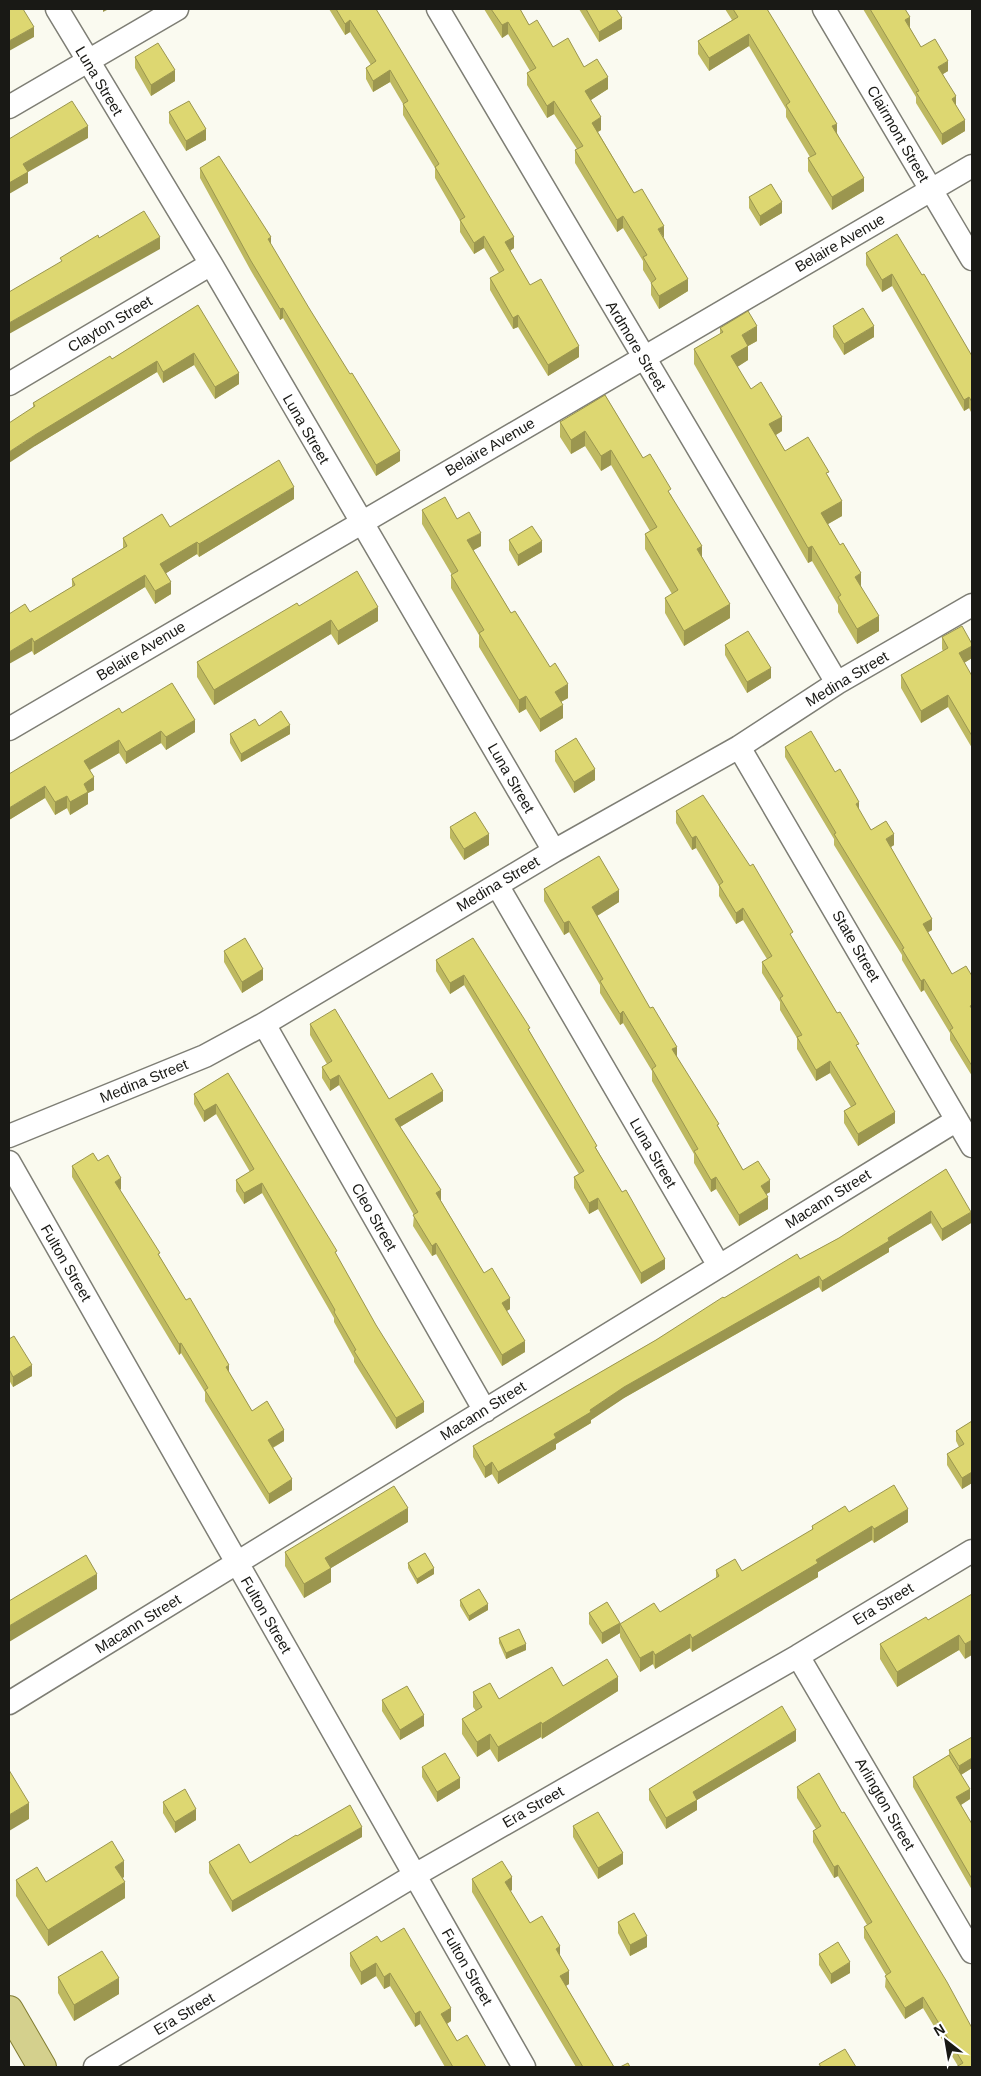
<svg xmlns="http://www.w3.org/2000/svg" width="981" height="2076" viewBox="0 0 981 2076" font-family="Arial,sans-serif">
	<rect width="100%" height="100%" fill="#fafaf0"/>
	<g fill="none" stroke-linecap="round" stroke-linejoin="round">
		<g stroke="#7e7e75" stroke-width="25">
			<path id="minor" d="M57,9L211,264L554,851
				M438,9L837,683
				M824,9L972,259
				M9,107L177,9
				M9,384L211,264
				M9,729L972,166
				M739,747L972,1146
				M497,885L719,1266
				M264,1024L485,1411
				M9,1136L205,1056L264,1024L554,851L739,747L837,683L972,605
				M9,1162L524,2067
				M798,1656L972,1952
				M9,1703L957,1120
				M95,2067L415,1875L798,1656L972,1551"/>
		</g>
		<g stroke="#807c32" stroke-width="30">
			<path id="major" d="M9,2010L42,2067"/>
		</g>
		<use href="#minor" stroke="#fff" stroke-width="22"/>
		<use href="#major" stroke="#d4d08d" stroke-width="28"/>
	</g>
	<path fill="#beb961" d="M329,9H376L514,248L510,251L530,285L579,357L548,376L518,327L513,329L490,290V278L499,273L484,248L474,254L460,232V221L435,178V168L403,115V104L390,82L373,92L366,79V68L371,65L350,32L345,35Z
		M484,9H520L529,25L553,47L584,67L608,89L590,100L601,130L598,132L634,193L664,238L688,291L659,309L651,295V283L643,270V261L623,228L617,232L575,163V150L577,149L554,114L547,118L527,85V73L530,71L508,34L502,38Z
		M579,9H616L622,29L599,42Z
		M725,9H767L837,133L864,191L832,210L808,171V158L810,157L786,117V109L749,46L709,71L698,54V41L732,20Z
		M863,9H905L910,28L921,47L948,71L943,74L956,105L965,131L942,145L916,103V97Z
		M135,57L175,81L151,96L135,68Z
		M169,112L206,140L186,151L169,123Z
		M200,168L271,246L400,461L376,476L283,318L280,320L251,271L200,178Z
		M749,197L782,213L760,226L749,208Z
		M866,253L922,275L972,356V414L969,408L964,411L892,286L882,292L866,265Z
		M198,305L239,384L215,399L194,365L163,383L157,372L35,446L33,403L112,359Z
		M833,326L874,337L844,355L833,337Z
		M720,328L757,341L748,346V360L737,367L751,389L782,431L776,435L785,451L829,477L842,516L828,524L861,587L879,631L857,644L838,612V605L812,561L808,563L694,364V349L720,334Z
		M605,395L643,458L671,495L702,557L730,618L684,646L665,613V598L672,594L645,549V534L650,531L611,465L601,471L585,446L571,454L560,437V422Z
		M294,499L199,557L197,554L166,573L171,594L155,604L145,587L34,655L32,651L30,612L72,587V579L123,549V538L170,527Z
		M422,510L457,519L481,546L473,550L511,613L568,698L561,702L563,718L540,732L526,709L519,713L479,647V635L451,588V575H452L422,524Z
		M509,540L542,552L518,566L509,550Z
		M299,606L378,621L338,645L331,634L214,705L197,677V662Z
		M942,637L972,644V658L964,663L972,676V748L948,707L921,723L901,688V675L943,651L942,649Z
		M725,645L771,678L747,693L725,655Z
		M122,713L195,732L166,750L161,743L126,764L119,753L90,770L94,790L88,793V804L70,815L67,808L55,815L45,798L9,820Z
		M259,726L290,734L241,762L230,743V734Z
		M785,747L835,772L871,830L894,845L891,847L932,930L928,932L952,974L972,976V1076L950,1040V1033L924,990L921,992L902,960V955L834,845V839L785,757Z
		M555,751L595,780L574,793L555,761Z
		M676,811L793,939L859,1050L895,1123L858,1146L844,1123V1111L851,1107L830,1073L816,1081L797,1049V1038L780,1010V1002L762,973V962L767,959L743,920L736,924L719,896V886L696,848L692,850L676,823Z
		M450,827L489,845L464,860L450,838Z
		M544,889L619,902L597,916L677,1057L719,1128L743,1170L770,1192L766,1194L768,1209L739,1226L716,1189L711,1192L694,1163V1154L652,1081V1071L623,1023L620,1025L600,993V985L569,932L564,935L544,901Z
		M473,938L530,1032L665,1269L641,1284L598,1209L589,1214L574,1188V1177L579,1174L464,985L450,994L436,971V960Z
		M224,951L263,980L242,993L224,962Z
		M310,1024L389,1099L443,1101L400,1127L441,1200V1201L484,1273L510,1309L506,1311L525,1352L502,1366L436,1254L432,1256L413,1226L414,1215L339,1085L330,1091L322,1078V1067L327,1064L310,1035Z
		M228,1073L337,1256L424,1412L396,1429L354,1362V1358L334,1322V1318L262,1193L244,1204L236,1191V1180L250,1172L216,1114L204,1122L194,1104V1094Z
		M98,1161L121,1189L120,1190L252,1411L284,1441L273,1448L292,1490L269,1504L205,1401V1392L181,1353L179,1355L72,1177V1166Z
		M946,1169L971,1223L942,1241L931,1223L889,1248V1252L822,1292L819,1287L624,1398L591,1420V1423L556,1444V1449L498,1484L492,1474L485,1478L473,1457V1446L656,1340L724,1298L800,1259L839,1238Z
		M9,1339L32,1376L13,1387L9,1380Z
		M972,1421V1483L962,1489L947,1465V1454L959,1447L956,1441V1431Z
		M849,1512L908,1522L874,1543L872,1540L818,1572V1577L692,1652L690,1648L655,1669L653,1664L640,1672L620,1637V1633L602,1644L589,1624V1613L620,1624L660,1612L716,1578V1570L742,1571L812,1530V1526Z
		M408,1522L331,1568V1582L304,1598L285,1566V1552Z
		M408,1563L434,1574L417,1584L408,1568Z
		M972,1594L965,1659L959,1650L897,1687L880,1659V1644L928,1620Z
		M460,1600L488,1610L469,1621L460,1606Z
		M499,1638L526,1650L506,1659L499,1643Z
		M563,1686L618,1691L542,1739L541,1737L498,1762L490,1749L477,1757L462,1734V1719L476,1711L473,1707V1692L499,1699Z
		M382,1700L424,1726L400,1740L382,1711Z
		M972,1737V1768L961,1775L970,1799L961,1805L972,1824V1890L913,1787V1777L949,1755V1750Z
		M796,1741L697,1800V1810L666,1829L649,1800V1789Z
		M422,1767L460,1788L437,1802L422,1777Z
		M797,1787L972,2067L958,2066L923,2008L905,2019L885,1987L886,1975L864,1938V1927L867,1925L838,1876L834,1878L813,1842V1831L816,1829L797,1798Z
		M163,1802L196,1820L175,1833L163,1813Z
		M573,1826L623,1864L598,1879L573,1837Z
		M362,1837L232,1912L209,1873V1862L250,1863Z
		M124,1877L122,1878L125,1898L48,1946L16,1896V1880L46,1882Z
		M472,1879L512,1890L510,1891L530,1923L560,1956L569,1984L566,1986L614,2067H576L472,1892Z
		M618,1922L647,1947L630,1956L618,1933Z
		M381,1942L451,2021L447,2024L457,2041L486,2067H445L420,2024L415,2027L390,1986L384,1989L376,1976L361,1985L350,1966V1953Z
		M819,1954L850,1973L831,1984L819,1965Z
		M58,1977L119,1994L74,2021L58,1993Z"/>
	<path fill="#9b964f" d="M103,9H109L103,12Z
		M910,17V28L905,20Z
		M622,18V29L599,42V32Z
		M350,20V32L345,35V24Z
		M508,22V34L502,38V25Z
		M34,27V37L9,51V41Z
		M749,34V46L709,71V58Z
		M948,61V71L938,77V67Z
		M175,70V81L151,96V85Z
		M390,70V82L373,92V81Z
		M608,77V89L585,104V91Z
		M956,96V107L952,99Z
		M554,101V114L547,118V106Z
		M601,117V130L592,135V123Z
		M965,120V131L942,145V134Z
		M837,124V137L832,126Z
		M88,126V138L28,172V183L9,194V183L23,164Z
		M206,129V140L186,151V141Z
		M864,178V191L832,210V197Z
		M782,202V213L760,226V216Z
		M623,216V228L617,232V220Z
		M664,226V238L658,229Z
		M484,236V248L474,254V243Z
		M160,237V249L9,334V323Z
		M271,237V248L268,239Z
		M514,237V248L505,254V242Z
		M892,274V286L882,292V280Z
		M688,279V291L659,309V296Z
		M283,308V318L280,320V309Z
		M518,315V327L513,329V318Z
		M757,326V341L748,346V360L731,371V356L742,335Z
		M874,326V337L844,355V344Z
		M579,346V357L548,376V365Z
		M194,353V365L163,383V372Z
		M157,361V372L35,446L9,463V452L35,435Z
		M239,373V384L215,399V387Z
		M969,397V408L964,411V400Z
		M782,417V431L769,439V424Z
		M585,431V446L571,454V440Z
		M611,450V465L601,471V456Z
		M400,451V461L376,476V465Z
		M294,487V499L199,557V544Z
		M842,501V516L821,528V513Z
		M481,533V546L467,554V540Z
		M542,541V552L518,566V555Z
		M197,542V554L160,577V564Z
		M702,546V560L697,549Z
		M812,546V561L808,563V548Z
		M861,573V588L855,577Z
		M145,575V587L34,655V642Z
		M171,582V594L155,604V591Z
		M730,604V618L684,646V631Z
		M378,607V621L338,645V631Z
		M879,616V631L857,644V629Z
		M331,620V634L214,705V690Z
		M32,638V651L9,664V652Z
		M972,646V658L959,666V653Z
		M771,668V678L747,693V682Z
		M568,684V698L555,705V692Z
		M948,695V707L921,723V711Z
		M526,696V709L519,713V700Z
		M563,705V718L540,732V719Z
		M195,720V732L166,750V737Z
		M290,725V734L241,762V754Z
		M161,731V743L126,764V752Z
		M119,740V753L84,773V761Z
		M595,769V780L574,793V782Z
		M94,777V790L88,793V804L70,815V802L84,784Z
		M45,786V798L9,820V808Z
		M67,796V808L55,815V802Z
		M859,802V813L856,804Z
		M489,834V845L464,860V849Z
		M894,834V845L886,850V839Z
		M696,836V848L692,850V838Z
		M619,890V902L592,919V907Z
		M743,908V920L736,924V913Z
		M932,919V930L923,935V924Z
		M569,921V932L564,935V923Z
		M263,969V980L242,993V982Z
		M464,975V985L450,994V983Z
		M924,979V990L921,992V981Z
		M623,1011V1023L620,1025V1014Z
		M677,1047V1058L672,1049Z
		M830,1061V1073L816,1081V1070Z
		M339,1075V1085L330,1091V1080Z
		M443,1091V1101L395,1130V1119Z
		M216,1104V1114L204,1122V1111Z
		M895,1112V1123L858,1146V1134Z
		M716,1177V1189L711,1192V1180Z
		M121,1178V1189L115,1193V1182Z
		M770,1180V1192L761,1197V1186Z
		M262,1183V1193L244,1204V1193Z
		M441,1190V1200L436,1204V1193Z
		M768,1197V1209L739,1226V1215Z
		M598,1198V1209L589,1214V1203Z
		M931,1211V1223L889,1248V1252L822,1292V1281L888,1238Z
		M971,1212V1223L942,1241V1229Z
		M436,1243V1254L432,1256V1246Z
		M665,1259V1269L641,1284V1273Z
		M819,1276V1287L624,1398L591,1420V1423L556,1444V1449L498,1484V1472L624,1387Z
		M510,1298V1309L502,1314V1303Z
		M525,1341V1352L502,1366V1355Z
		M181,1343V1353L179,1355V1344Z
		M32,1365V1376L13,1387V1377Z
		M229,1365V1376L226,1367Z
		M424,1402V1412L396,1429V1418Z
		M284,1430V1441L268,1450V1440Z
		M492,1462V1474L485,1478V1467Z
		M972,1472V1483L962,1489V1478Z
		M292,1479V1490L269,1504V1494Z
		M408,1508V1522L331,1568V1582L304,1598V1584L325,1558Z
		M908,1509V1522L874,1543V1529Z
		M872,1526V1540L818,1572V1577L692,1652V1638L816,1560Z
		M434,1568V1574L417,1584V1579Z
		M97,1574V1589L9,1642V1626Z
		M488,1604V1610L469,1621V1616Z
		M620,1623V1633L602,1644V1633Z
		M690,1634V1648L655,1669V1655Z
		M959,1635V1650L897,1687V1672Z
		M972,1640V1655L965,1659V1644Z
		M526,1644V1650L506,1659V1653Z
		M653,1651V1664L640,1672V1658Z
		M618,1677V1691L542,1739V1724Z
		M424,1715V1726L400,1740V1730Z
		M541,1722V1737L498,1762V1747Z
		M796,1730V1741L697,1800V1810L666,1829V1818L693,1792Z
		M490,1734V1749L477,1757V1742Z
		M972,1758V1768L959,1776V1766Z
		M460,1778V1788L437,1802V1792Z
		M970,1789V1799L956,1808V1797Z
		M29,1803V1819L9,1831V1815Z
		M196,1809V1820L175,1833V1822Z
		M362,1827V1837L232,1912V1901Z
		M623,1853V1864L598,1879V1868Z
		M124,1861V1877L115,1883V1867Z
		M838,1865V1876L834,1878V1867Z
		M512,1877V1890L505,1895V1882Z
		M125,1882V1898L48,1946V1930Z
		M647,1936V1947L630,1956V1945Z
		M560,1946V1959L556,1949Z
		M850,1962V1973L831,1984V1974Z
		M376,1963V1976L361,1985V1972Z
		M569,1971V1984L560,1989V1976Z
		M390,1973V1986L384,1989V1977Z
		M119,1978V1994L74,2021V2005Z
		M923,1997V2008L905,2019V2008Z
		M451,2008V2021L441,2027V2014Z
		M420,2011V2024L415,2027V2014Z"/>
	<path fill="#ddd771" stroke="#9b964f" d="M9,9H23L34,27L9,41Z
		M336,9H376L514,237L505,242L530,285L541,279L579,346L548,365L518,315L513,318L490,278L504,270L484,236L474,243L460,220L465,217L435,167L439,164L403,104L408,101L390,70L373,81L366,68L376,61L350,20L345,24Z
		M491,9H520L529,25L537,20L553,47L568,38L584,67L597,59L608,77L585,91L601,117L592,123L634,193L642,189L664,226L658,229L688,279L659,296L651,283L656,279L643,257L647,255L623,216L617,220L575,150L583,146L554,101L547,106L527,73L536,68L508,22L502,25Z
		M586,9H616L622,18L599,32Z
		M733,9H767L837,124L832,126L864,178L832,197L808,158L816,154L786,105L790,102L749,34L709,58L698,41L738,17Z
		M870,9H905L910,17L905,20L921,47L935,39L948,61L938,67L956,96L952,99L965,120L942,134L916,92L919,91Z
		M158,43L175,70L151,85L135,57Z
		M72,101L88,126L23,164L28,172L9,183V139Z
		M189,101L206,129L186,141L169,112Z
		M219,156L271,237L268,239L309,308L350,374L352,373L400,451L376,465L283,308L280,309L251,261L200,168Z
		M771,184L782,202L760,216L749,197Z
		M144,211L160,237L9,323V291V292L62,261L60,258L98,235L99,238Z
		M897,234L922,275L924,274L972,356V402L969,397L964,400L892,274L882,280L866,253Z
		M198,305L239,373L215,387L194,353L163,372L157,361L35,435L9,452V423L35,406L33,403L110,356L112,359Z
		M863,308L874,326L844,344L833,326Z
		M748,311L757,326L742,335L748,346L731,356L751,389L761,382L782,417L769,424L785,451L808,437L829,472L826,473L842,501L821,513L840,545L843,543L861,573L855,577L879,616L857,629L838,597L841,595L812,546L808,548L694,349L723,332L720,328Z
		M605,395L643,458L650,454L671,489L668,491L702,546L697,549L730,604L684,631L665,598L678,590L645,534L657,527L611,450L601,456L585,431L571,440L560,422Z
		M279,460L294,487L199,544L197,542L160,564L171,582L155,591L145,575L34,642L32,638L9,652V614L25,604L30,612L75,585L72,579L127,546L123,538L162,514L170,527Z
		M445,497L457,519L469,512L481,533L467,540L511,613L515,611L550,667L555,663L568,684L555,692L563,705L540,719L526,696L519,700L479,633L484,630L451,575L458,571L422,510Z
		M532,526L542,541L518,555L509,540Z
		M357,571L378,607L338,631L331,620L214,690L197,662L297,603L299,606Z
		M962,626L972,644V646L959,653L972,676V736L948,695L921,711L901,675L948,648L942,637Z
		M748,631L771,668L747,682L725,645Z
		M172,683L195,720L166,737L161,731L126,752L119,740L84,761L94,777L84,784L88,792L70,802L67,796L55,802L45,786L9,808V774L119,708L122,713Z
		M281,711L290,725L241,754L230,734L255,719L259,726Z
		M811,731L835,772L840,769L859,802L856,804L871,830L886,821L894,834L886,839L932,919L923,924L952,974L966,966L972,976V1005L970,1006L972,1009V1066L950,1030L953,1028L924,979L921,981L902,949L904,948L834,834L836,833L785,747Z
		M576,738L595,769L574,782L555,751Z
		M703,795L750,866L753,864L793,932L790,934L837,1013L840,1012L859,1044L856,1045L895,1112L858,1134L844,1111L856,1104L830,1061L816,1070L797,1037L802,1035L780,998L783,996L762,962L772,956L743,908L736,913L719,885L723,882L696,836L692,838L676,811Z
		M475,812L489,834L464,849L450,827Z
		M599,856L619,890L592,907L650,1008L653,1007L677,1047L672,1049L719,1124L717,1125L743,1170L758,1161L770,1180L761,1186L768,1197L739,1215L716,1177L711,1180L694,1151L698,1149L652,1069L656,1066L623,1011L620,1014L600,981L603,979L569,921L564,923L544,889Z
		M245,938L263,969L242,982L224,951Z
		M473,938L530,1028L528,1029L597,1146L595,1147L622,1192L626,1190L665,1259L641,1273L598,1198L589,1203L574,1177L584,1171L464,975L450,983L436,960Z
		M335,1009L389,1099L432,1073L443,1091L395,1119L441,1190L436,1193L484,1273L492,1268L510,1298L502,1303L525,1341L502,1355L436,1243L432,1246L413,1215L418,1212L339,1075L330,1080L322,1067L332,1061L310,1024Z
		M228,1073L337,1251L335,1252L376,1325L424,1402L396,1418L354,1351L356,1350L334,1312L335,1310L262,1183L244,1193L236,1180L254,1169L216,1104L204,1111L194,1094Z
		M93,1153L98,1161L108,1155L121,1178L115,1182L160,1253L158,1254L186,1300L190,1298L207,1327L229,1365L226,1367L252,1411L267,1401L284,1430L268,1440L292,1479L269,1494L205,1390L208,1388L181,1343L179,1344L72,1166Z
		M946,1169L971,1212L942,1229L931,1211L888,1238L889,1241L822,1281L819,1276L624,1387L590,1410L591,1412L554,1434L556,1438L498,1472L492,1462L485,1467L473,1446L656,1340L723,1297L724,1298L797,1254L800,1259L839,1238Z
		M14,1336L32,1365L13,1377L9,1369V1339Z
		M972,1421V1472L962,1478L947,1454L964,1444L956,1431Z
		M894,1485L908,1509L874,1529L872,1526L816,1560L818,1563L692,1638L690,1634L655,1655L653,1651L640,1658L620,1624L654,1603L660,1612L719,1576L716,1570L735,1559L742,1571L813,1529L812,1526L845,1506L849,1512Z
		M394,1486L408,1508L325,1558L331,1568L304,1584L285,1552Z
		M425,1553L434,1568L417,1579L408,1563Z
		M86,1555L97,1574L9,1626V1601Z
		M479,1589L488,1604L469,1616L460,1600Z
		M972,1594V1640L965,1644L959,1635L897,1672L880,1644L926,1617L928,1620Z
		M607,1602L620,1623L602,1633L589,1613Z
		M519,1629L526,1644L506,1653L499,1638Z
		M607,1659L618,1677L542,1724L541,1722L498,1747L490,1734L477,1742L462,1719L482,1707L473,1692L490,1683L499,1699L552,1667L563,1686Z
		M407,1686L424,1715L400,1730L382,1700Z
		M782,1706L796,1730L693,1792L697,1800L666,1818L649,1789Z
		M972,1737V1758L959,1766L949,1750Z
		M445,1753L460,1778L437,1792L422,1767Z
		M949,1755L970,1789L956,1797L972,1824V1879L913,1777Z
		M9,1770L29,1803L9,1815Z
		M819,1773L842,1813L844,1812L947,1982L972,2028V2067H956L963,2063L923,1997L905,2008L885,1976L891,1972L864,1927L872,1922L838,1865L834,1867L813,1831L821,1826L797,1787Z
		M185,1789L196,1809L175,1822L163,1802Z
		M350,1805L362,1827L232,1901L209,1862L239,1844L250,1863L296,1835L297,1836Z
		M598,1812L623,1853L598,1868L573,1826Z
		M112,1841L124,1861L115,1867L125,1882L48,1930L16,1880L37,1867L46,1882Z
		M502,1861L512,1877L505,1882L530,1923L542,1916L560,1946L556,1949L569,1971L560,1976L614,2067H583L472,1879Z
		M634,1913L647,1936L630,1945L618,1922Z
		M404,1928L451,2008L441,2014L457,2041L467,2035L486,2067H453L420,2011L415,2014L390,1973L384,1977L376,1963L361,1972L350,1953L377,1936L381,1942Z
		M838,1942L850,1962L831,1974L819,1954Z
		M102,1951L119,1978L74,2005L58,1977Z
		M845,2049L856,2067H821L819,2064Z
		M628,2063L630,2067H620Z"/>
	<g text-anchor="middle" stroke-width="4" stroke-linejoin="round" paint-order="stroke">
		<g font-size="15" fill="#191915" stroke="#fff">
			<text transform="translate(99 81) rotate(59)" y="5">Luna Street</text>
			<text transform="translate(898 134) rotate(60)" y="5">Clairmont Street</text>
			<text transform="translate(840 243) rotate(-30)" y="5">Belaire Avenue</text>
			<text transform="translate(110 324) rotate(-31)" y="5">Clayton Street</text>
			<text transform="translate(636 346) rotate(59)" y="5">Ardmore Street</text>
			<text transform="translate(306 429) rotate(60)" y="5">Luna Street</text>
			<text transform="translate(490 447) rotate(-30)" y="5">Belaire Avenue</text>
			<text transform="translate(141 651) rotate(-31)" y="5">Belaire Avenue</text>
			<text transform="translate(847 679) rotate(-31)" y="5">Medina Street</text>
			<text transform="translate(511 778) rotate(60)" y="5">Luna Street</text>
			<text transform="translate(498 884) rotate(-31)" y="5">Medina Street</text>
			<text transform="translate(856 946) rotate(60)" y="5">State Street</text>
			<text transform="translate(144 1081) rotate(-22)" y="5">Medina Street</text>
			<text transform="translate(653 1153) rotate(60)" y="5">Luna Street</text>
			<text transform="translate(828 1199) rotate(-32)" y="5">Macann Street</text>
			<text transform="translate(374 1217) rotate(60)" y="5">Cleo Street</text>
			<text transform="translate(66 1263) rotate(60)" y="5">Fulton Street</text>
			<text transform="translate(483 1411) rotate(-32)" y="5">Macann Street</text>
			<text transform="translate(883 1604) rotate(-31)" y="5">Era Street</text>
			<text transform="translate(266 1615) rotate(60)" y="5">Fulton Street</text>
			<text transform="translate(138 1624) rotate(-32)" y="5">Macann Street</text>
			<text transform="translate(885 1804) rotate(60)" y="5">Arlington Street</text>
			<text transform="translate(533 1807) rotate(-30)" y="5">Era Street</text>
			<text transform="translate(467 1967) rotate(60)" y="5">Fulton Street</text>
			<text transform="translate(184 2014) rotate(-31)" y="5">Era Street</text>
		</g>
	</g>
	<rect width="981" height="2076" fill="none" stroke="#191915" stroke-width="20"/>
	<g transform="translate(946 2041) rotate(329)" stroke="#ffffff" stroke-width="4" paint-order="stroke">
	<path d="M0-4L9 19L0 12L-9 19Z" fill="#191915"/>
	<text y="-8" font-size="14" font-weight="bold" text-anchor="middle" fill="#191915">N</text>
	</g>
</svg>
